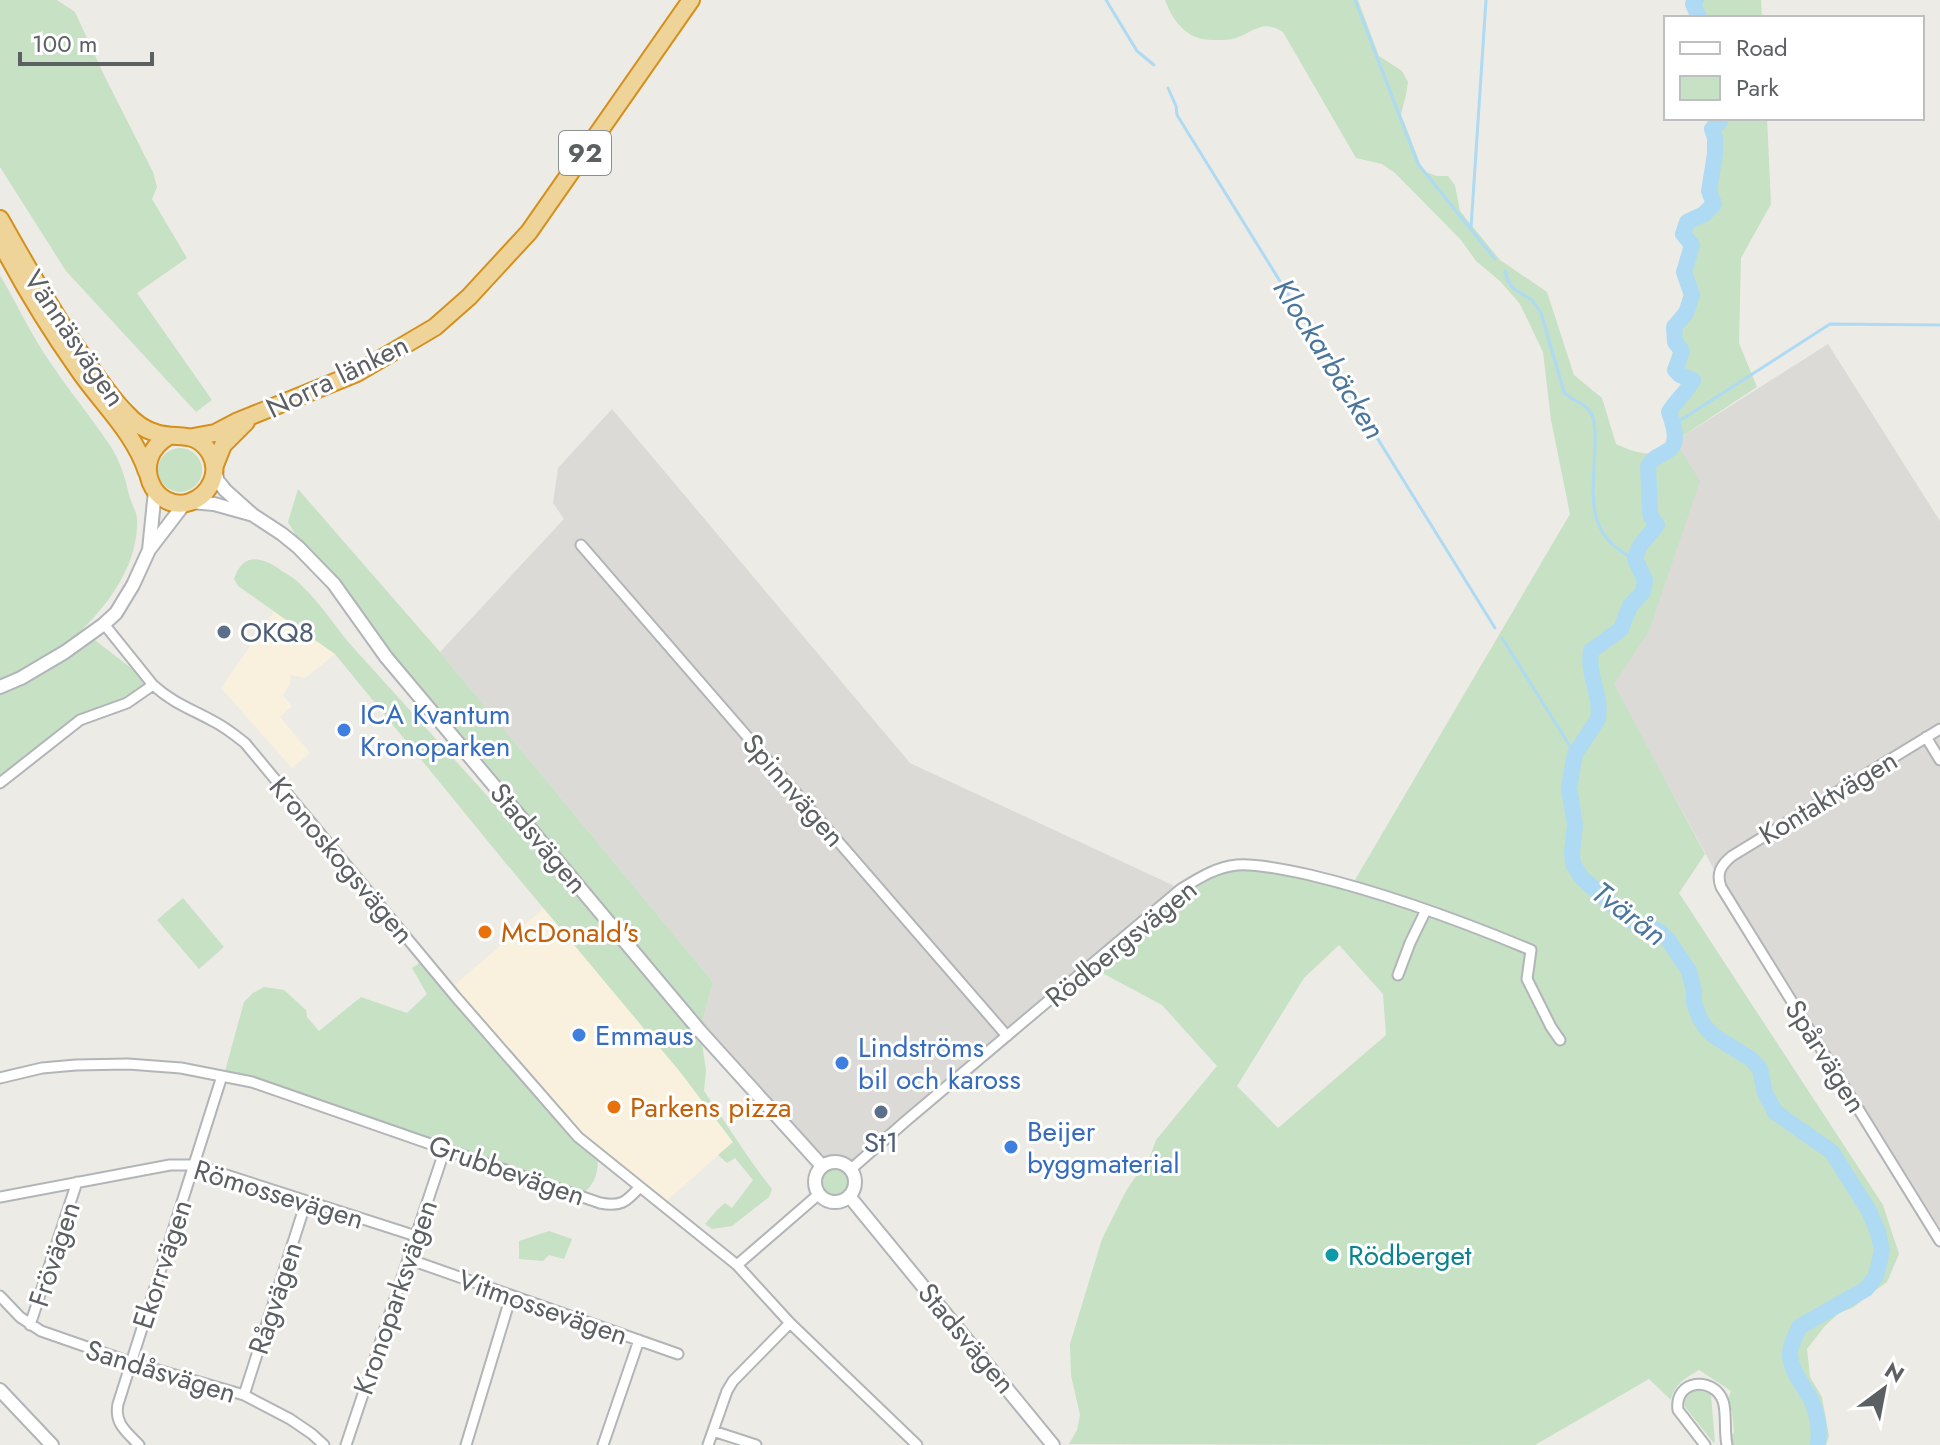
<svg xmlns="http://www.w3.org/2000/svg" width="1940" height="1445" viewBox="0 0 1940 1445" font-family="Jost,sans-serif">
	<rect width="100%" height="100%" fill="#edebe5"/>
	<path fill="#f9f1dd" d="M274,612L335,654L305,678L291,675L290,684L283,695L292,706L280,717L310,753L292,768L221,688Z
		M544,908L681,1073L733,1142L670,1198L663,1207L598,1154L450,989Z"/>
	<path fill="#dcdad7" d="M1828,344L1940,521V1228L1722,884L1613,684L1675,441Z
		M612,409L910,763L1181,889L850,1170L845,1165L836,1162L829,1163L822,1166L700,1031L713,982L440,652L564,519L553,503L558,468Z"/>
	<path fill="#c6e1c4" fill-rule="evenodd" d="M0,0H57L75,12L104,75L153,172L157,187L152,199L187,258L137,293L212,400L196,412L66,271L0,167Z
		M1165,0H1358L1379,56L1402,71L1408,82L1406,95L1401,114L1423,171L1437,176H1448L1455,185L1460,211L1500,260L1547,292L1574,375L1602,398L1616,444C1636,453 1650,458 1671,448C1676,436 1673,425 1669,412C1676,401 1687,392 1693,380L1680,375L1675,370L1681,351L1675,342L1674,327L1686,313L1692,295L1684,272L1692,245L1683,234L1687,222L1704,214L1714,204L1709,191L1715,154V138L1712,129L1720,121L1717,118H1767L1771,204L1741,258L1739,343L1757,387L1675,441L1700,481L1649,631L1614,684L1705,854L1679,893L1883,1205L1899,1254L1887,1282L1852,1308L1839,1313L1824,1327L1807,1349L1810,1377L1822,1397L1829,1436L1826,1445H1729L1728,1437L1734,1433L1732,1411L1725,1407L1731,1391L1699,1370C1686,1378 1674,1384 1671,1400L1649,1379L1535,1445L1069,1444L1077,1430L1080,1415L1071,1375L1070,1344L1102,1239L1126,1191L1134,1179L1148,1162L1156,1140L1217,1066L1162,1005L1091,967L1181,889L1238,865L1352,885L1570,514L1551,420L1543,352L1520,304L1500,281L1476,261L1461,240L1395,173L1382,164L1356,158L1283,32C1263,19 1255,31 1236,38C1229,40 1223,40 1216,40C1188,41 1175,25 1165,0ZM1339,945L1383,994L1386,1035L1278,1128L1237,1086L1304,978Z
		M1696,0H1761L1762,18H1699L1693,4Z
		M0,275C17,304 32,337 52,365C70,392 91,417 109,444C120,460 125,477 129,495C131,503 136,510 137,518C139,562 112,600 82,630L153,685L145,693L94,714L0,783Z
		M158 470a22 22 0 1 1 44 0a22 22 0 1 1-44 0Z
		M298,489L440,652L713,982L700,1031L706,1070L704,1091C727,1124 747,1158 772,1189L769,1197L732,1226L712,1229L705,1224L717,1210L725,1203L732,1208L753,1180L735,1158L727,1163L718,1155L733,1142L681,1073L499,855L335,654L238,586L234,579C243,551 263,557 282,571C289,575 297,580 302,586C320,603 334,625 350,644L679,1008L386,657L299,541L288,522Z
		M183,898L224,947L199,969L157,920Z
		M425,959L598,1154C598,1175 596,1182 581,1196L225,1071L244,1002L253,993L264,987L284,990L306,1010L307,1017L319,1031L361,997L407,1013L427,994L412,968Z
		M818 1182a16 16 0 1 1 32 0a16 16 0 1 1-32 0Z
		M549,1231L572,1239L564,1259L549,1255L543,1261L519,1259V1241Z
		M1694,1388L1704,1389L1711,1395L1715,1443L1713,1442L1685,1407C1683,1397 1687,1393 1694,1388Z"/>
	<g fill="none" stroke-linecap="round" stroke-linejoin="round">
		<path stroke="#aedaf4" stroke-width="3" d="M1106,0L1137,51L1154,65
			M1355,0L1418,164L1495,259
			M1168,88L1176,106L1177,115L1495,628
			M1471,228L1486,0
			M1505,271L1508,281L1514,289L1532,300L1541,313L1564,392C1572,402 1586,402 1592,415C1596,425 1595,436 1595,446C1594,493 1582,535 1635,559
			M1673,425L1830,324L1940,325
			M1502,638L1575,754"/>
		<path stroke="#aedaf4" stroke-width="16" d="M1696,0L1693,4L1699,18
			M1717,118L1720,121L1712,129L1715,138V154L1709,191L1714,204L1704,214L1687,222L1683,234L1692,245L1684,272L1692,295L1686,313L1674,327L1675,342L1682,351L1675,370L1680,375L1693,380C1687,392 1676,400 1669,412C1673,423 1680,442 1669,450C1660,456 1654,456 1648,466L1650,511L1651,517L1657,525L1639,547L1635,559L1645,580L1643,592L1630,606L1621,629L1591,651C1587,677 1602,694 1598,719L1575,754L1569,788L1575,825L1572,852L1573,864L1582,878L1628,919L1659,931L1669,941L1689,971L1694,991V1003L1699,1017L1706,1028L1714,1036L1751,1059L1760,1069L1765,1093L1775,1112L1832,1152L1869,1211L1878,1232L1882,1251L1876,1276L1866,1289L1799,1327C1796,1335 1791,1344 1790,1352C1789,1370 1804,1385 1811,1400C1818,1414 1820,1430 1818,1445"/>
		<g stroke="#b2b5b8" stroke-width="13">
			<path id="street" d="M581,545L1007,1036
				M104,624L153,685C173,703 191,709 213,721C225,727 235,735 245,743L455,996L578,1137L737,1265L790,1323L917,1445
				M1940,729L1732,856C1721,865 1716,873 1721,887L1940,1241
				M1926,737L1940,760
				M0,783L80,720L127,703L153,685
				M1398,975L1410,943L1426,910
				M0,1078L42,1068L76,1065L128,1064L181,1068L252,1082L600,1203C621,1207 626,1202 639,1188
				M850,1170L907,1120L1181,889C1199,878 1216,867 1237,865C1255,863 1292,871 1310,875C1385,893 1459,920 1531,950L1527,979L1551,1027L1560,1040
				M0,1197L170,1165H195L416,1236
				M408,1259L678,1354
				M737,1265L819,1194
				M0,1296L20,1317L41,1331L130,1362L244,1395L290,1419L312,1434L324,1445
				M30,1325L77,1182
				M244,1395L306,1202
				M713,1431L756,1445
				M139,1445C127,1432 114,1424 118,1404L222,1076
				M346,1445L445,1149
				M466,1445L511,1296
				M603,1445L639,1340
				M708,1445L727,1391L733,1381L790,1323
				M1705,1445L1678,1410C1674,1379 1714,1376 1723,1401C1727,1412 1724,1432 1727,1445"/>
		</g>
		<g stroke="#b1b4b8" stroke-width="16">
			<path id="secondary" d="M215,471L218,481L225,490L253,515L282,534L298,547L334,584L386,657L700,1031L822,1166
				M191,502L214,504L250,514
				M149,550L155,491
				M0,687L21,678L65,652L104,624L116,613L133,585L149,550L185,503
				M815 1182a20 20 0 1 1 40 0a20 20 0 1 1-40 0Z
				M849,1196L1053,1445
				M0,1390L52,1445"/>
		</g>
		<g stroke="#d4901d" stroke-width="20">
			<path id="highway" d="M0,219C29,270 58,322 92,370C103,385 113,400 126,413C134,422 145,430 156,433C178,440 195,429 210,453C221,472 210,495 190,502C155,514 127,460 169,436
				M0,241C23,285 49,328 78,369C101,403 134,432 147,472
				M193,437L215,433L236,422L357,373L435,327L469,297L529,232L691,0
				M215,465L223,445L246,422"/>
		</g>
		<use href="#street" stroke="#fff" stroke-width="9"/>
		<use href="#secondary" stroke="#fff" stroke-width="12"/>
		<use href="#highway" stroke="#efd499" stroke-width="16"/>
	</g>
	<g fill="#5c6f8a" stroke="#fff" stroke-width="3">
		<circle cx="224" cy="632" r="8"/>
		<circle cx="881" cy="1112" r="8"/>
	</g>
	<g fill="#3f7fe0" stroke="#fff" stroke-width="3">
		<circle cx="344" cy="730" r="8"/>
		<circle cx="579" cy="1035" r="8"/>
		<circle cx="842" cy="1063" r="8"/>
		<circle cx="1011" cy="1147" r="8"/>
	</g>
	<g fill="#e8710a" stroke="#fff" stroke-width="3">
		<circle cx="485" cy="932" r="8"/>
		<circle cx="614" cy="1107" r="8"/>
	</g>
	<circle fill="#0f9aa8" stroke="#fff" stroke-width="3" cx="1332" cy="1255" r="8"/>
	<g text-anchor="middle" stroke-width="6" stroke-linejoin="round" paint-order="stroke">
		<rect fill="#fff" stroke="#8d9092" stroke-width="2" x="559" y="131" width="52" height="44" rx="6"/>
		<g font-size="26" font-weight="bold" fill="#5c6063">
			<text x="585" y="162">92</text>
		</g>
		<g font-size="28" fill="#5c6063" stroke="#fff">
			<text transform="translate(75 338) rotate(56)" y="10">Vännäsvägen</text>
			<text transform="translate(337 376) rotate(-26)" y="10">Norra länken</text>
			<text transform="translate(794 790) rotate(49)" y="10">Spinnvägen</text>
			<text transform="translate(1828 797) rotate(-31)" y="10">Kontaktvägen</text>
			<text transform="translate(539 838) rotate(50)" y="10">Stadsvägen</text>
			<text transform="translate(342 860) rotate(50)" y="10">Kronoskogsvägen</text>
			<text transform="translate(1121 943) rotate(-39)" y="10">Rödbergsvägen</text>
			<text transform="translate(1826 1056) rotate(58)" y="10">Spårvägen</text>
			<text transform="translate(507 1170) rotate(19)" y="10">Grubbevägen</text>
			<text transform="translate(279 1194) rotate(17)" y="10">Römossevägen</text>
			<text transform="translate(54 1254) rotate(-72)" y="10">Frövägen</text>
			<text transform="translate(162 1264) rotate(-72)" y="10">Ekorrvägen</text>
			<text transform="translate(395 1297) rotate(-71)" y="10">Kronoparksvägen</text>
			<text transform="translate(275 1298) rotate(-72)" y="10">Rågvägen</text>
			<text transform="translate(543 1307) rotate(19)" y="10">Vitmossevägen</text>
			<text transform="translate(967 1338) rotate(50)" y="10">Stadsvägen</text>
			<text transform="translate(161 1371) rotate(17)" y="10">Sandåsvägen</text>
		</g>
		<g font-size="28" fill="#4e5e75" stroke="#fff" text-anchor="start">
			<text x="240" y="642">OKQ8</text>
			<text x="881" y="1152" text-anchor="middle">St1</text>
		</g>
		<g font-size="28" fill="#366cbe" stroke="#fff" text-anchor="start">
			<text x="360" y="724">ICA Kvantum<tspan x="360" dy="32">Kronoparken</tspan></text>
			<text x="595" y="1045">Emmaus</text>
			<text x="858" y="1057">Lindströms<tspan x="858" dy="32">bil och kaross</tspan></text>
			<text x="1027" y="1141">Beijer<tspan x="1027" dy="32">byggmaterial</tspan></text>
		</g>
		<g font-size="28" fill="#c56008" stroke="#fff" text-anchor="start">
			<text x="501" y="942">McDonald's</text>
			<text x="630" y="1117">Parkens pizza</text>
		</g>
		<g font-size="28" fill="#0d838f" stroke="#fff" text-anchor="start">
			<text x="1348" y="1265">Rödberget</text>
		</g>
		<g font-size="30" font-style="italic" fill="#4a769c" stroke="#fff">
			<text transform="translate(1329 359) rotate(58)" y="10">Klockarbäcken</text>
			<text transform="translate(1629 914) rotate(37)" y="10">Tvärån</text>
		</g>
	</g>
	<rect x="1664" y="16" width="260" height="104" fill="#ffffff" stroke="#bebfc1" stroke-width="2"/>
	<rect x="1680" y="42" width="40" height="12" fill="#ffffff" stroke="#bebfc1" stroke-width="2"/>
	<text x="1736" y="56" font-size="24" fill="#5c6063">Road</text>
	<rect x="1680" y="76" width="40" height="24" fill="#c6e1c4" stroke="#bebfc1" stroke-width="2"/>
	<text x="1736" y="96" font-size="24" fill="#5c6063">Park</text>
	<g transform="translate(1884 1389) rotate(32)" stroke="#ffffff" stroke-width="6" paint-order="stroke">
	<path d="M0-6L14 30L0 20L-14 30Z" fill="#5c6063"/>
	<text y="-12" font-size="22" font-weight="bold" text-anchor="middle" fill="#5c6063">N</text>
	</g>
	<path d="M20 52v12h132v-12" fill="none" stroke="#5c6063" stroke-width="4"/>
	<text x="32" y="52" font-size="24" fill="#5c6063" stroke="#ffffff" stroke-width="6" paint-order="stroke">100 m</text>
</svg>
